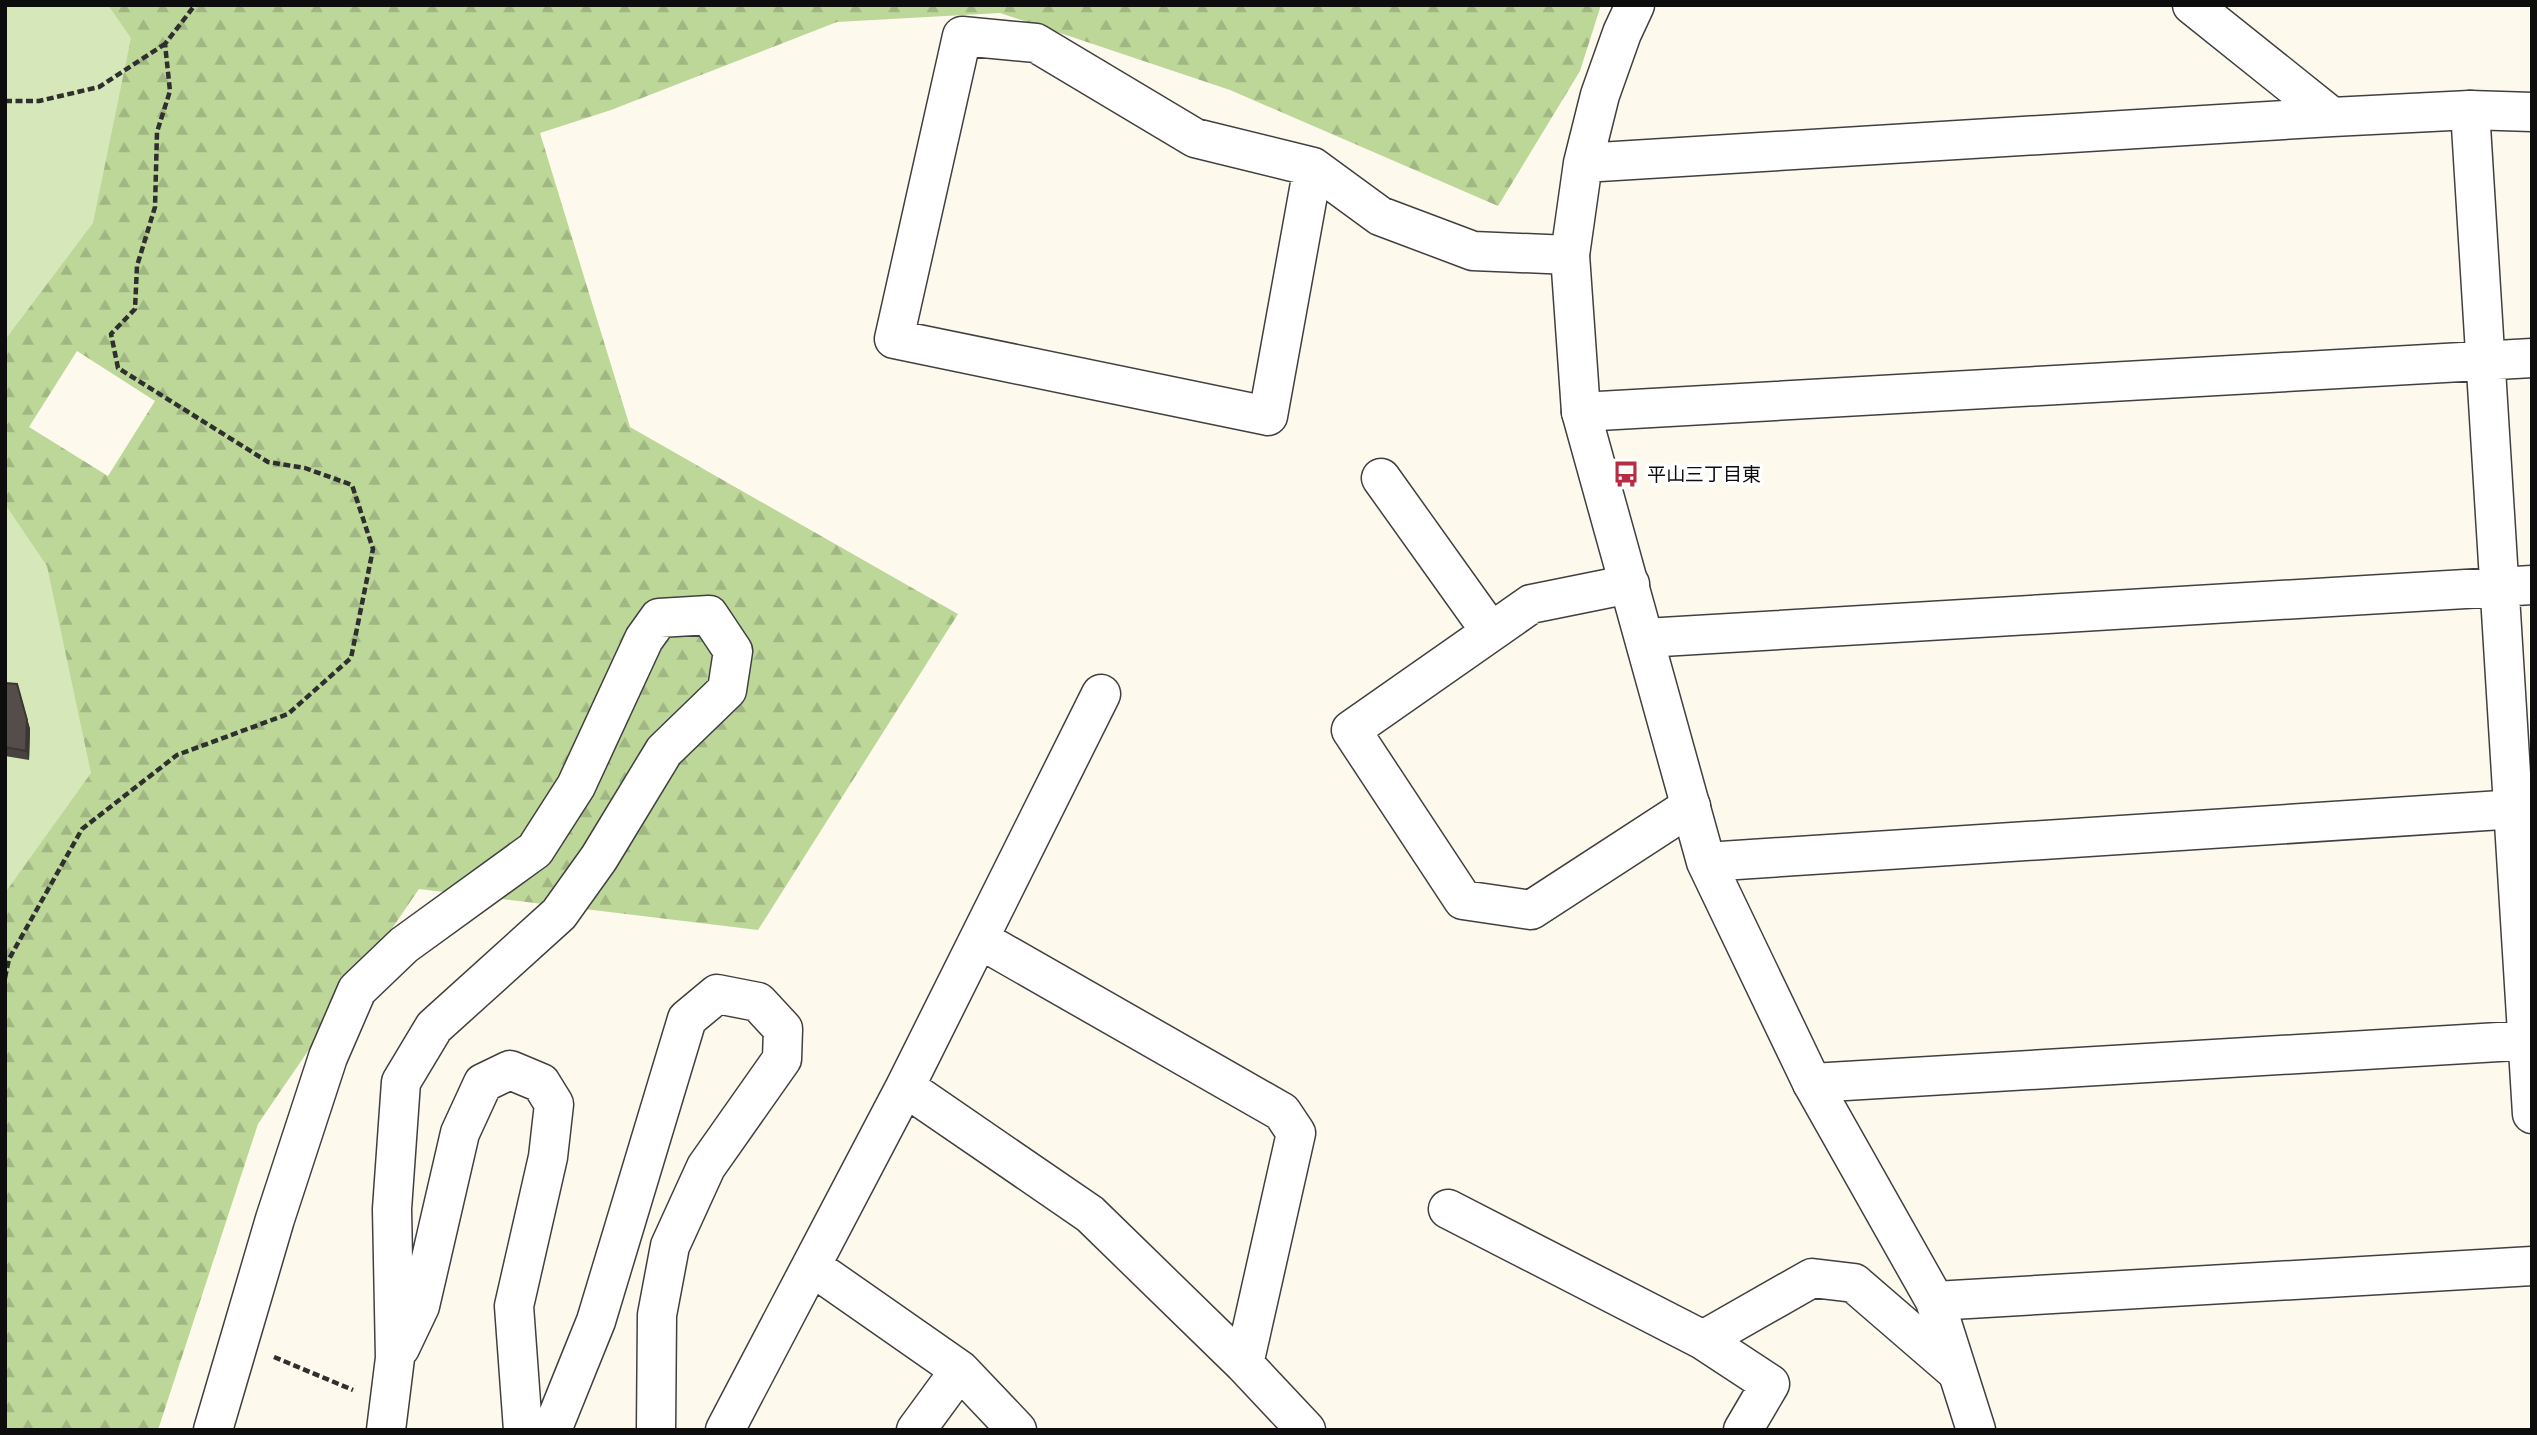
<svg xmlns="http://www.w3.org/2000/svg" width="2537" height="1435" viewBox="0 0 2537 1435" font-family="'IBM Plex Serif','Noto Sans JP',serif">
	<defs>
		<pattern id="forest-firs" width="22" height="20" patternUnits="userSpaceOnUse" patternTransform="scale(1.75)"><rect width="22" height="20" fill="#bdd799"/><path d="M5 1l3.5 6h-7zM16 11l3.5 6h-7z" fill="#a1b783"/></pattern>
	</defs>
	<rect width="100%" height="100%" fill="#fef9ed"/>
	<path fill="url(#forest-firs)" fill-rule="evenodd" d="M5,5H1601L1580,71L1498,206L1230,90L1000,13L837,22L611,110L540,133L630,427L958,614L758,930L419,889L258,1124L158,1430H5ZM77,351L155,401L108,476L29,427Z"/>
	<path fill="#d6e7b9" d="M5,5H108L131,38L93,223L5,340Z
		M5,504L47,566L91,773L5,893Z"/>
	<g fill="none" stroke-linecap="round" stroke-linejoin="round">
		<g stroke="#404040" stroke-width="41">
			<path id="minor" d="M2470,110L2532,1114
				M1313,167L1268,416L894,339L962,36L1036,43L1195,138L1313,167L1380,216L1473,251L1570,255
				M1581,412L2532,358
				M1381,478L1491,632
				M1630,584L1531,604L1351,730L1463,900L1531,910L1691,806
				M1645,638L2532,585
				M979,939L1282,1112L1296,1133L1244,1364
				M1812,1083L2532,1040
				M905,1087L1090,1214L1244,1364L1306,1430
				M1448,1209L1703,1340L1770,1384L1743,1430
				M811,1266L960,1370L1017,1430
				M1935,1301L2532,1266
				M1703,1340L1812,1278L1854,1283L1957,1372
				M400,1348L420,1306L460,1133L483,1083L510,1070L541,1083L554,1104L548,1157L514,1306L523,1430
				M213,1430L275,1219L328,1057L357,990L404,945L535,850L576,786L644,639L659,618L709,615L733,651L727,690L664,751L599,858L559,914L434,1027L401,1082L392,1209L395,1358L386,1430
				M552,1430L596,1321L687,1019L717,994L758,1002L783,1029L782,1059L706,1167L670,1246L657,1315L656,1430
				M725,1430L905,1087L1101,694
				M916,1430L960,1370"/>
		</g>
		<g stroke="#404040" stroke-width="41">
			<path id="tertiary" d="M1635,5L1622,33L1600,95L1583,163L1570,255L1581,412L1706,862L1812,1083L1935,1301L1976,1430
				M2192,5L2332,117
				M1583,163L2332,117L2470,110L2532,112
				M1706,862L2532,808"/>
		</g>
		<path stroke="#2f2f2f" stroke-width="4.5" stroke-dasharray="7 3.5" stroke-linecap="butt" d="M5,101H39L99,87L165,44
			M5,978L9,959L82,829L177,755L288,714L351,658L373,549L352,485L305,468L268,462L118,368L111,334L135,309L137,266L155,207L157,132L170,91L165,44L195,5
			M274,1357L353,1390"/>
		<use href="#minor" stroke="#fff" stroke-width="38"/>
		<use href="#tertiary" stroke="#fff" stroke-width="38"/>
	</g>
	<path fill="#494240" d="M5,683L20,693L30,729L29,760L5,756Z"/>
	<path fill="#3c3634" d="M17,684L30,729L29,760L26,751Z"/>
	<path fill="#554d4a" stroke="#3c3634" stroke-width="2" d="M5,683L17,684L27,720L26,751L5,747Z"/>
	<defs>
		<g id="bus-bare" transform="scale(2.1)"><path d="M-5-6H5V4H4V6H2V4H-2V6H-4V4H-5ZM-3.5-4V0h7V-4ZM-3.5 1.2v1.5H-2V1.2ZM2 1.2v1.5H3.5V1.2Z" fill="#b72b43" stroke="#fff" stroke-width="2.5" paint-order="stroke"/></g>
	</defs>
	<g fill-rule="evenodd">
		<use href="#bus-bare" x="1626" y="474"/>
	</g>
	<g text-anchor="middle" stroke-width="7" stroke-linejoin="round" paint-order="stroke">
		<g font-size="19" fill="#0d0d0d" stroke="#fff" text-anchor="start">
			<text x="1647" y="481">平山三丁目東</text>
		</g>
	</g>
	<rect width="2537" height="1435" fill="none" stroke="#0d0d0d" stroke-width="14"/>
</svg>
